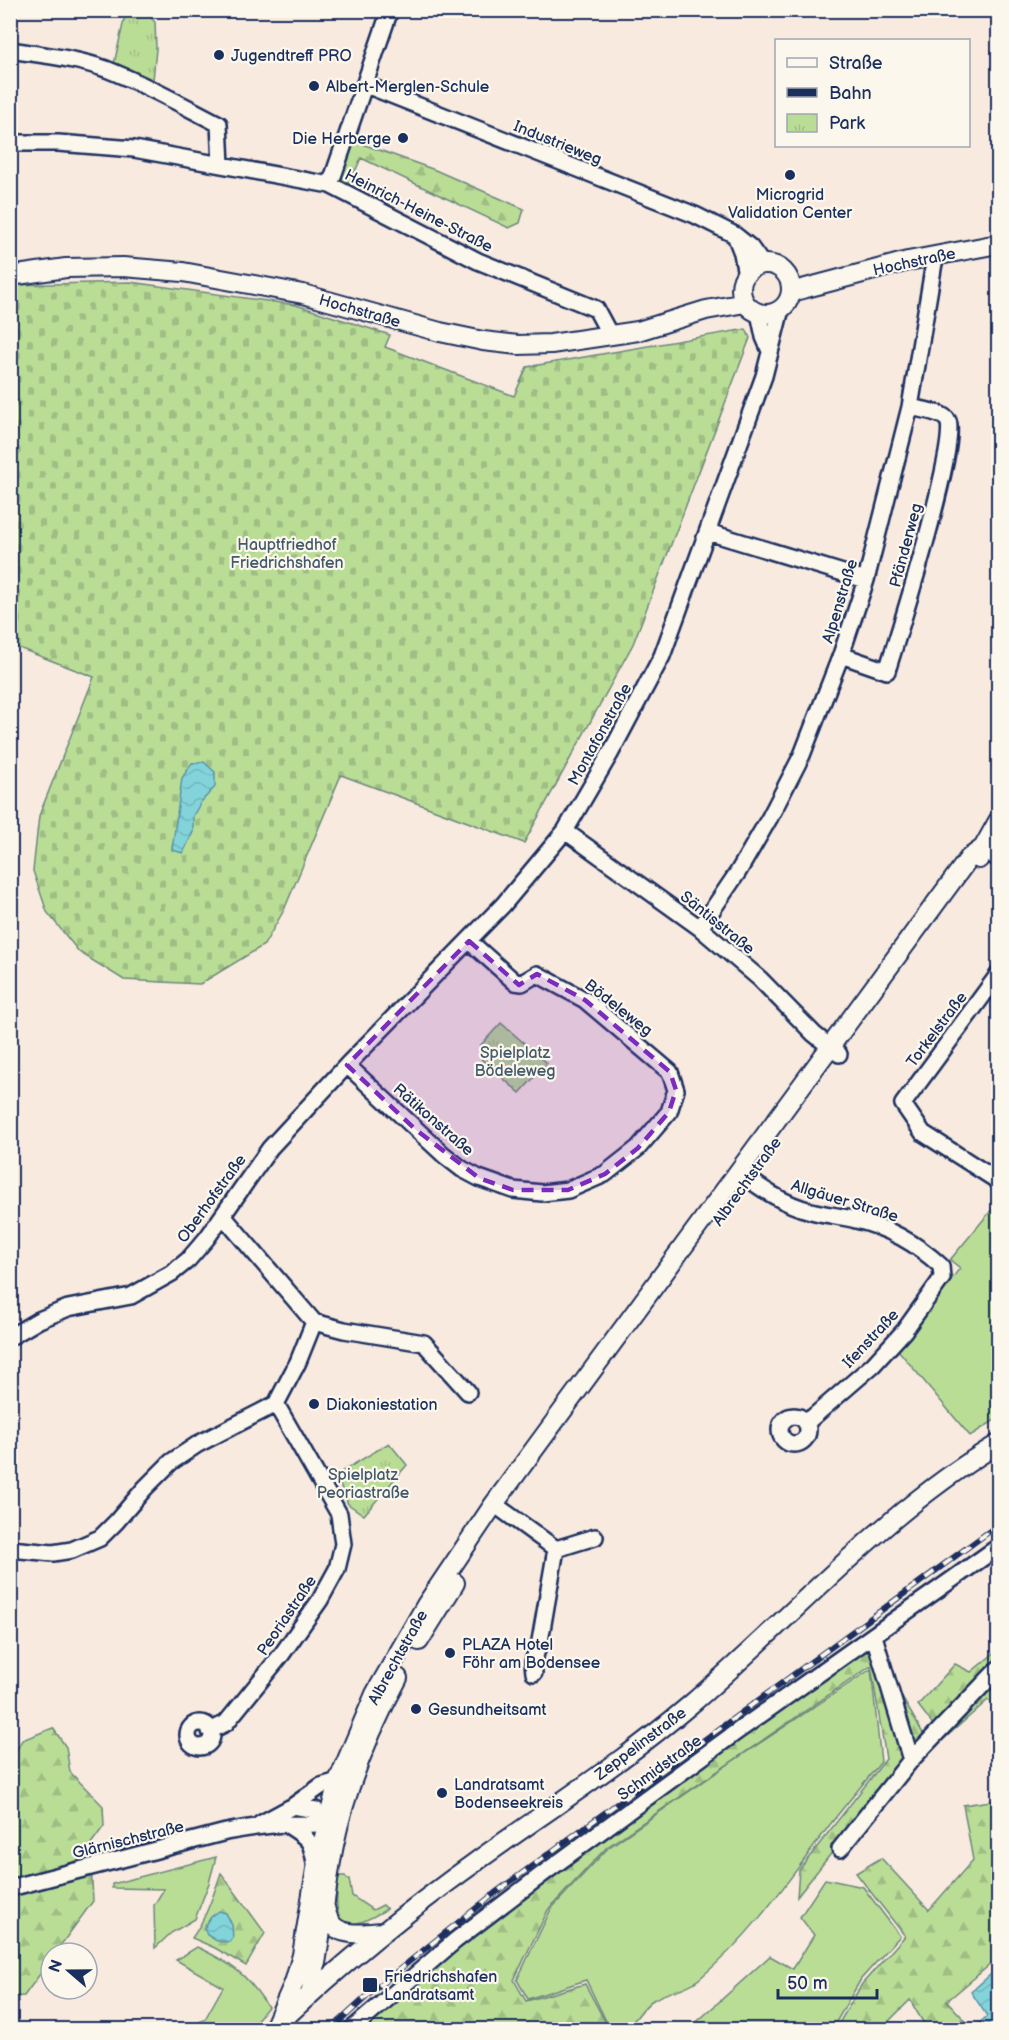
<svg xmlns="http://www.w3.org/2000/svg" width="1009" height="2040" viewBox="0 0 1009 2040" font-family="'Balsamiq Sans',sans-serif">
	<defs>
		<pattern id="forest-firs" width="22" height="20" patternUnits="userSpaceOnUse" patternTransform="scale(1.5)"><rect width="22" height="20" fill="#badd96"/><path d="M5 1l3.5 6h-7zM16 11l3.5 6h-7z" fill="#9fbe84"/></pattern>
		<pattern id="cemetery-stones" width="16" height="16" patternUnits="userSpaceOnUse" patternTransform="scale(1.5)"><rect width="16" height="16" fill="#badd96"/><path d="M2 7V4a2 2 0 0 1 4 0v3zM10 15v-3a2 2 0 0 1 4 0v3z" fill="#9fbe84"/></pattern>
		<pattern id="park-tufts" width="24" height="20" patternUnits="userSpaceOnUse" patternTransform="scale(1.5)"><rect width="24" height="20" fill="#badd96"/><path d="M3 7l-1-3M5 7V3M7 7l1-3M15 17l-1-3M17 17v-4M19 17l1-3" fill="none" stroke="#9fbe84"/></pattern>
		<pattern id="water-waves" width="16" height="10" patternUnits="userSpaceOnUse" patternTransform="scale(1.5)"><rect width="16" height="10" fill="#83d4da"/><path d="M0 5q4-4 8 0t8 0" fill="none" stroke="#71b6be"/></pattern>
	</defs>
	<rect width="100%" height="100%" fill="#f9eae0"/>
	<filter id="ink" filterUnits="userSpaceOnUse"><feTurbulence type="fractalNoise" baseFrequency=".0167" numOctaves="2"/><feDisplacementMap in="SourceGraphic" scale="12" xChannelSelector="R" yChannelSelector="G"/><feConvolveMatrix kernelMatrix="1 2 1 2 8 2 1 2 1" color-interpolation-filters="sRGB"/></filter>
	<g filter="url(#ink)">
		<path fill="#badd96" stroke="#6a867a" stroke-width="1.5" d="M998,1202V1418L970,1436L898,1350L960,1268L950,1260Z
			M871,1669L881,1762C864,1783 846,1804 829,1826C789,1880 751,1936 699,1979C686,1990 667,1991 653,2000C635,2012 637,2030 610,2029L586,1980L528,1999L517,1980L551,1909L608,1848L730,1763Z
			M216,1857L209,1883L195,1919L171,1933L155,1948L154,1905L164,1889L112,1888V1884Z
			M339,1876H345L347,1879H349L352,1896L373,1910L383,1905L387,1909C378,1914 367,1921 357,1923C330,1931 337,1889 339,1876Z
			M825,1879L863,1887L900,1936L861,1979L832,2029H689L770,1956L793,1969L814,1935L800,1917Z
			M197,1947C231,1963 247,1974 268,2007L249,2029H187L205,2019L223,1987L176,1960Z"/>
		<path fill="url(#forest-firs)" stroke="#6a867a" stroke-width="1.5" d="M354,141L435,170L524,209L520,223L509,228L361,158L350,183L340,179Z
			M870,1643L924,1735L797,1897L799,1870L886,1759L871,1666L607,1847L548,1910L514,1980L526,2001L585,1984L609,2029L359,2030L540,1872Z
			M998,1650V1708L988,1700L944,1739L918,1705L955,1664L971,1672Z
			M53,1728L66,1747L70,1772L103,1806L104,1826L90,1845L93,1901L55,1953H51V1959L24,1996L11,1997V1761L22,1740Z
			M998,1800V1958L947,2001L973,2029H927L910,2000L881,2029L835,2030L862,1984L905,1936L856,1873L881,1858L929,1910L973,1860L963,1805Z
			M221,1873L265,1933L246,1966L215,1948L192,1938C206,1918 213,1896 221,1873Z"/>
		<path fill="url(#cemetery-stones)" stroke="#6a867a" stroke-width="1.5" d="M130,282L296,305L390,335L385,347L514,396L527,367L746,329L750,338L633,644L524,843L341,775L284,910L264,945L200,984L124,980L79,952L47,912L33,871L39,816L94,677L11,645L10,289L13,285Z"/>
		<path fill="url(#park-tufts)" stroke="#6a867a" stroke-width="1.5" d="M126,11H144L155,22L156,49L153,80L114,64Z
			M501,1023L547,1063L520,1093L482,1060L480,1046Z
			M389,1443L407,1465L364,1515L348,1504L336,1475Z"/>
		<path fill="url(#water-waves)" stroke="#5992a8" stroke-width="1.5" d="M204,762L215,772V787L201,802L193,816V832L183,853L172,850L182,778L192,763Z
			M219,1911L226,1913L232,1925L233,1938L229,1942L217,1941L207,1935L204,1928L211,1917Z
			M998,1968V2029H973L987,2016L971,1992Z"/>
		<g fill="none" stroke-linecap="round" stroke-linejoin="round">
			<g stroke="#1b2f5e" stroke-width="20">
				<path id="minor" d="M10,50C42,55 75,58 106,69C145,84 182,105 219,124L221,165
					M366,85L695,215L735,235L750,247L763,265
					M10,143H58L134,149L330,185L478,261L596,309L610,335
					M330,185L390,10
					M735,235L742,253L746,275
					M759,313L764,337L770,351
					M708,532L866,580
					M841,655L887,671C897,639 960,440 948,421C942,411 921,410 910,407
					M565,831L700,928L760,979L814,1034L839,1054
					M983,848L998,859
					M700,928L738,872L770,817L802,755L841,655L866,580L910,407L935,257
					M998,975L903,1104L923,1133L998,1181
					M347,1065L444,1155L462,1169L479,1178L513,1190L542,1193L568,1190L605,1174L638,1148L669,1112L676,1090L670,1072L585,1000L537,974L522,983L515,982L469,941
					M738,1171C760,1188 783,1204 811,1211C826,1215 841,1216 856,1220C890,1228 916,1243 941,1266L942,1278L904,1331L873,1365L806,1423
					M223,1216L314,1322L344,1330L424,1343L468,1392
					M10,1337L39,1320L68,1308L131,1296L172,1273L188,1260L207,1238L270,1148L347,1065L503,905L565,831L610,754L662,656L764,376L781,309
					M780 1430a14 14 0 1 1 28 0a14 14 0 1 1-28 0Z
					M494,1504L556,1549L540,1641L533,1662L534,1673
					M10,1549L53,1553L72,1550L100,1538L116,1522L145,1488L171,1462L198,1444L276,1404L298,1362L314,1322
					M556,1549L595,1537
					M874,1636L911,1760
					M188 1735a12 12 0 1 1 24 0a12 12 0 1 1-24 0Z
					M210,1731L226,1723L282,1654L320,1600L337,1569L343,1544L339,1514L276,1404
					M260,1824L293,1806L321,1786L338,1781
					M286,1824C311,1840 311,1839 316,1868
					M840,1849L911,1760L998,1669
					M10,1888L226,1832C247,1828 267,1825 288,1824C301,1824 314,1825 326,1823L316,1810L293,1806
					M351,2030L456,1940L544,1873L735,1733L998,1547"/>
			</g>
			<g stroke="#1b2f5e" stroke-width="22">
				<path id="major" d="M741 289a25 25 0 1 1 50 0a25 25 0 1 1-50 0Z
					M10,276L66,268L123,267L183,272L303,294L440,332L483,341L518,345L551,344L638,331L706,310L745,303
					M791,292L908,261L998,244
					M979,859L983,848L998,821
					M419,1641L455,1583
					M324,1904C326,1910 327,1918 331,1923C341,1938 368,1933 383,1932
					M310,1995C321,1946 324,1895 334,1845C346,1787 370,1730 398,1678
					M279,2023C341,1965 407,1911 477,1861C548,1810 623,1762 690,1705C793,1617 882,1513 998,1444
					M274,2028L294,1983L302,1955L316,1869L338,1781L375,1694L426,1605L494,1504L969,858L983,848"/>
			</g>
			<use href="#minor" stroke="#fbf7ec" stroke-width="15"/>
			<use href="#major" stroke="#fbf7ec" stroke-width="18"/>
			<g stroke="#1b2f5e" stroke-width="6">
				<path id="rail" d="M330,2030L375,1989L495,1893L998,1525"/>
			</g>
			<use href="#rail" stroke="#fbf7ec" stroke-width="4" stroke-dasharray="11" stroke-linecap="butt"/>
		</g>
	</g>
	<path fill="#7b2cbf" fill-opacity="0.2" stroke="#7b2cbf" stroke-width="4.5" stroke-dasharray="12 8" stroke-linejoin="round" d="M469,941L519,985L537,974L585,1000L670,1072L676,1090L669,1112L638,1148L605,1174L568,1190H513L479,1178L415,1129L347,1065Z"/>
	<g fill="#1b2f5e" stroke="#fbf7ec" stroke-width="2">
		<circle cx="219" cy="55" r="6"/>
		<circle cx="314" cy="86" r="6"/>
		<circle cx="403" cy="138" r="6"/>
		<circle cx="790" cy="175" r="6"/>
		<circle cx="314" cy="1404" r="6"/>
		<circle cx="450" cy="1653" r="6"/>
		<circle cx="416" cy="1709" r="6"/>
		<circle cx="442" cy="1793" r="6"/>
		<rect x="362" y="1977" width="16" height="16" rx="3"/>
	</g>
	<g text-anchor="middle" stroke-width="4.5" stroke-linejoin="round" paint-order="stroke">
		<g font-size="16" fill="#1b2f5e" stroke="#fbf7ec" text-anchor="start">
			<text x="231" y="61">Jugendtreff PRO</text>
			<text x="326" y="92">Albert-Merglen-Schule</text>
			<text x="391" y="144" text-anchor="end">Die Herberge</text>
			<text x="790" y="200" text-anchor="middle">Microgrid<tspan x="790" dy="18">Validation Center</tspan></text>
			<text x="326" y="1410">Diakoniestation</text>
			<text x="462" y="1650">PLAZA Hotel<tspan x="462" dy="18">Föhr am Bodensee</tspan></text>
			<text x="428" y="1715">Gesundheitsamt</text>
			<text x="454" y="1790">Landratsamt<tspan x="454" dy="18">Bodenseekreis</tspan></text>
			<text x="384" y="1982">Friedrichshafen<tspan x="384" dy="18">Landratsamt</tspan></text>
		</g>
		<g font-size="16" fill="#1b2f5e" stroke="#fbf7ec">
			<text transform="translate(558 142) rotate(22)" y="6">Industrieweg</text>
			<text transform="translate(419 210) rotate(27)" y="6">Heinrich-Heine-Straße</text>
			<text transform="translate(914 261) rotate(-12)" y="6">Hochstraße</text>
			<text transform="translate(360 310) rotate(16)" y="6">Hochstraße</text>
			<text transform="translate(905 545) rotate(-75)" y="6">Pfänderweg</text>
			<text transform="translate(839 601) rotate(-73)" y="6">Alpenstraße</text>
			<text transform="translate(599 734) rotate(-61)" y="6">Montafonstraße</text>
			<text transform="translate(718 922) rotate(39)" y="6">Säntisstraße</text>
			<text transform="translate(619 1007) rotate(38)" y="6">Bödeleweg</text>
			<text transform="translate(936 1029) rotate(-53)" y="6">Torkelstraße</text>
			<text transform="translate(434 1119) rotate(41)" y="6">Rätikonstraße</text>
			<text transform="translate(746 1181) rotate(-54)" y="6">Albrechtstraße</text>
			<text transform="translate(211 1198) rotate(-54)" y="6">Oberhofstraße</text>
			<text transform="translate(845 1200) rotate(17)" y="6">Allgäuer Straße</text>
			<text transform="translate(870 1338) rotate(-47)" y="6">Ifenstraße</text>
			<text transform="translate(286 1615) rotate(-56)" y="6">Peoriastraße</text>
			<text transform="translate(397 1657) rotate(-61)" y="6">Albrechtstraße</text>
			<text transform="translate(640 1743) rotate(-37)" y="6">Zeppelinstraße</text>
			<text transform="translate(659 1767) rotate(-36)" y="6">Schmidstraße</text>
			<text transform="translate(128 1839) rotate(-14)" y="6">Glärnischstraße</text>
		</g>
		<g font-size="16" fill="#435a6c" stroke="#fbf7ec">
			<text x="287" y="550">Hauptfriedhof<tspan x="287" dy="18">Friedrichshafen</tspan></text>
			<text x="515" y="1058">Spielplatz<tspan x="515" dy="18">Bödeleweg</tspan></text>
			<text x="363" y="1480">Spielplatz<tspan x="363" dy="18">Peoriastraße</tspan></text>
		</g>
	</g>
	<rect width="1009" height="2040" fill="none" stroke="#fbf7ec" stroke-width="36"/>
	<rect x="18" y="18" width="973" height="2004" fill="none" stroke="#1b2f5e" stroke-width="2" filter="url(#ink)"/>
	<rect x="775" y="39" width="195" height="108" fill="#fbf7ec" stroke="#a1a7b3" stroke-width="1.5"/>
	<rect x="787" y="58" width="30" height="9" fill="#fbf7ec" stroke="#a1a7b3" stroke-width="1.5"/>
	<text x="829" y="69" font-size="18" fill="#1b2f5e">Straße</text>
	<rect x="787" y="88" width="30" height="9" fill="#1b2f5e" stroke="#a1a7b3" stroke-width="1.5"/>
	<text x="829" y="99" font-size="18" fill="#1b2f5e">Bahn</text>
	<rect x="787" y="114" width="30" height="18" fill="url(#park-tufts)" stroke="#a1a7b3" stroke-width="1.5"/>
	<text x="829" y="129" font-size="18" fill="#1b2f5e">Park</text>
	<g transform="translate(69 1971) rotate(290)"><circle r="28" fill="#fbf7ec" stroke="#a1a7b3" stroke-width="1.5"/>
	<path d="M0-4.5L10 22L0 15L-10 22Z" fill="#1b2f5e"/>
	<text y="-9" font-size="16" font-weight="bold" text-anchor="middle" fill="#1b2f5e">N</text>
	</g>
	<path d="M778 1989v9h99v-9" fill="none" stroke="#1b2f5e" stroke-width="3"/>
	<text x="787" y="1989" font-size="18" fill="#1b2f5e" stroke="#fbf7ec" stroke-width="4.5" paint-order="stroke">50 m</text>
</svg>
